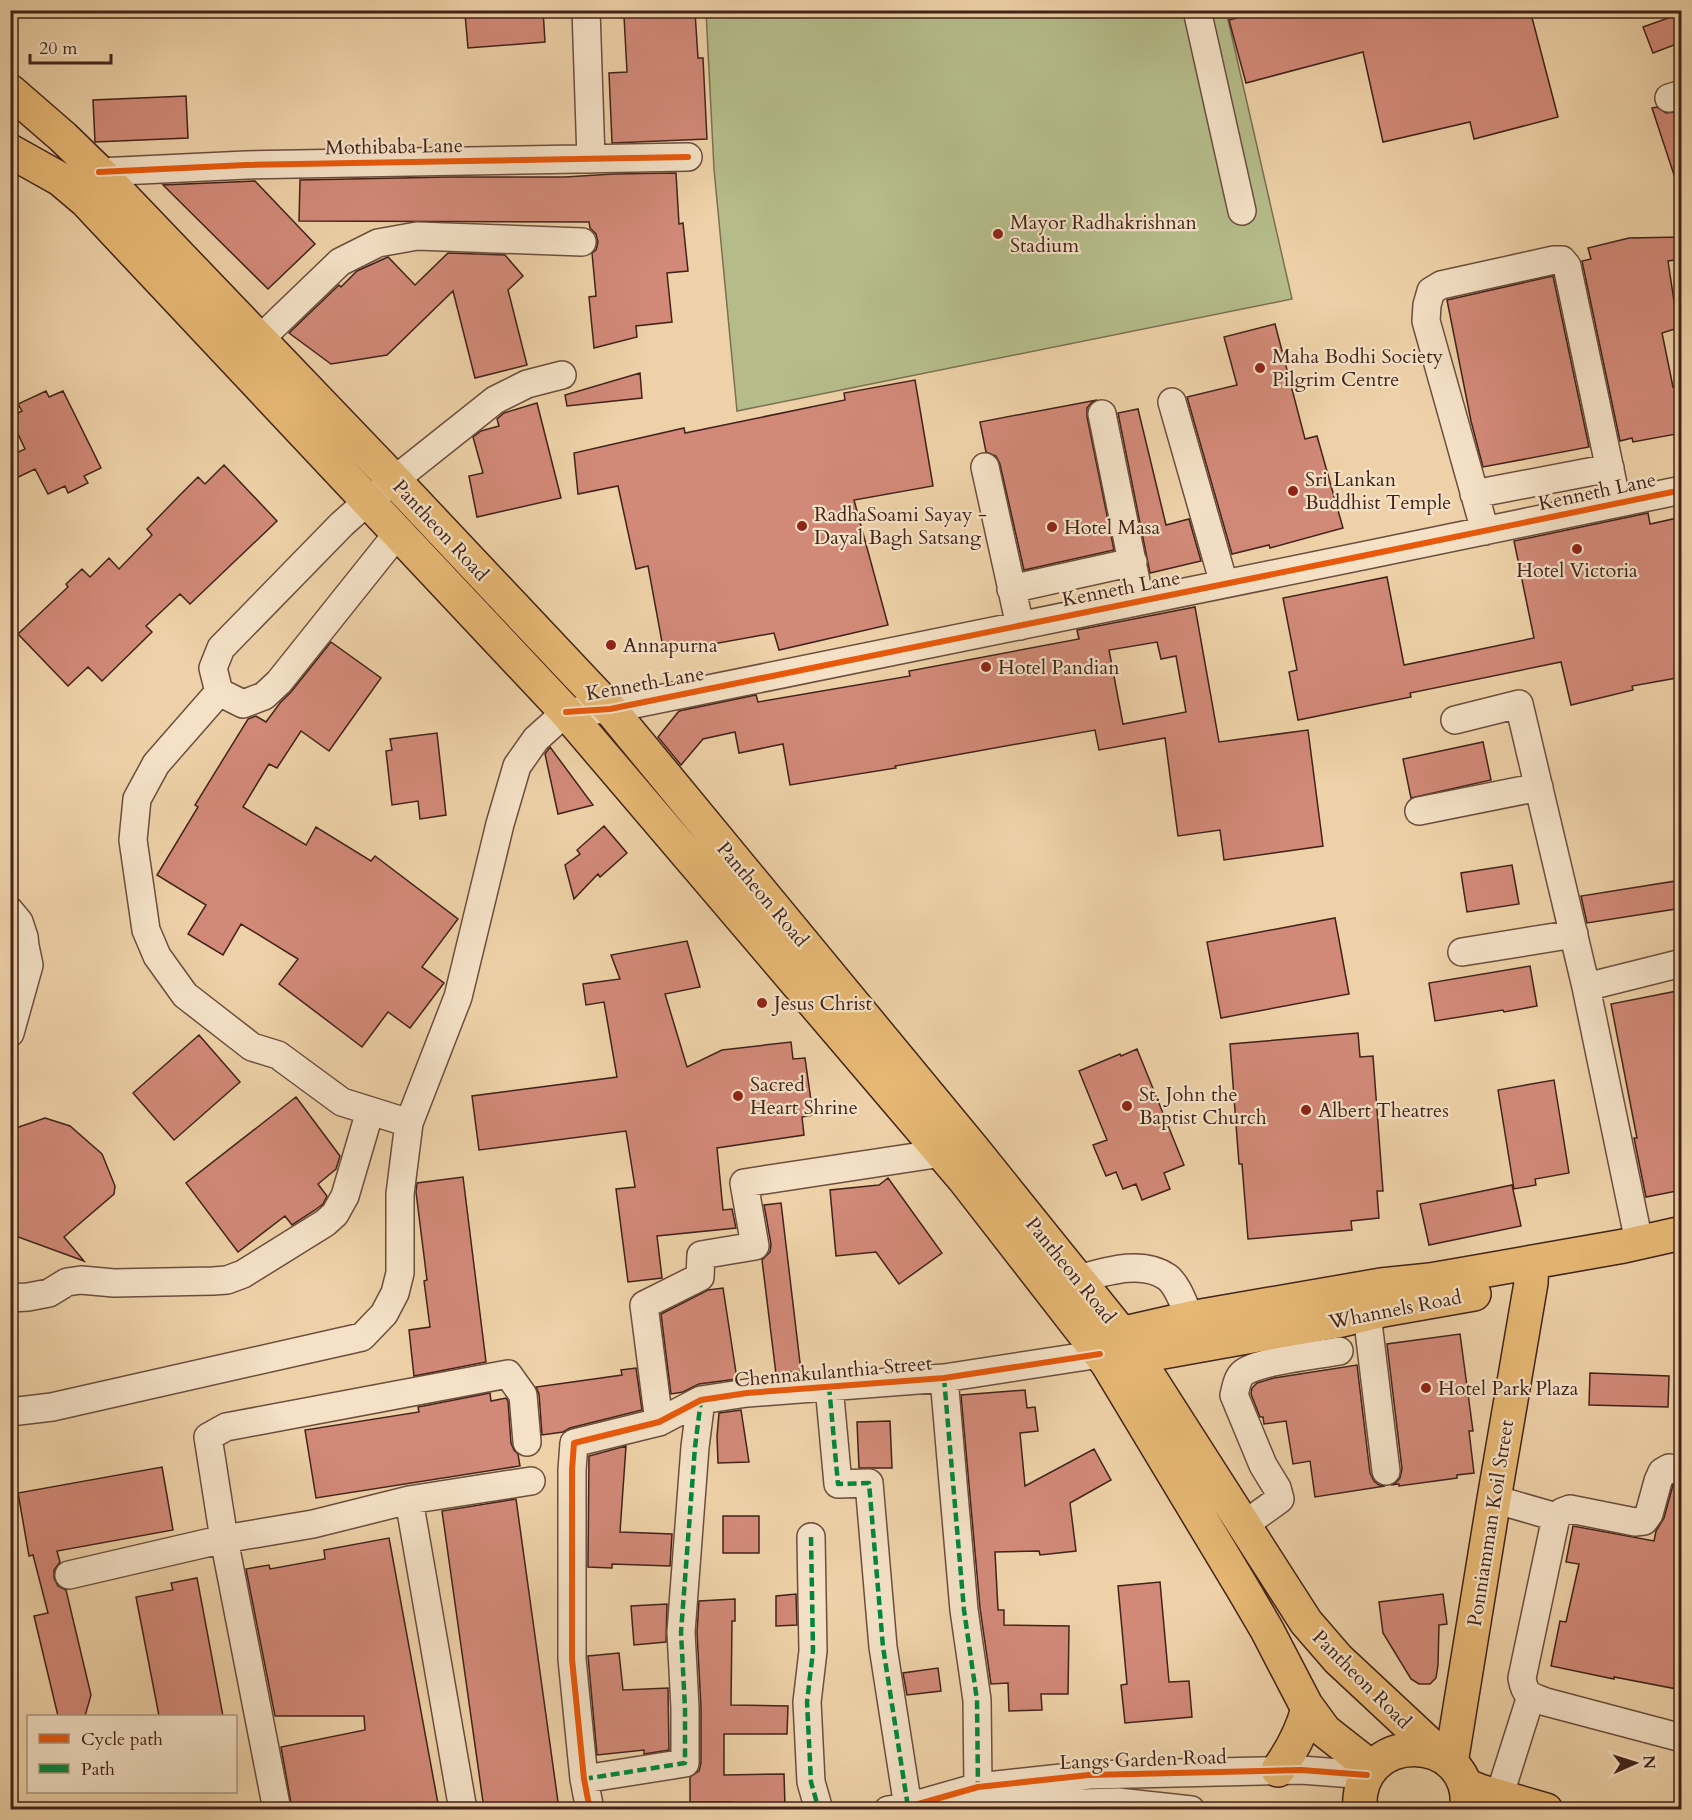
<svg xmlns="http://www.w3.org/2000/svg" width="1692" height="1820" viewBox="0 0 1692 1820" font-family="Cardo,serif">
	<rect width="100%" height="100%" fill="#eed1a8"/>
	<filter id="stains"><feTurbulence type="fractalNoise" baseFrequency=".00333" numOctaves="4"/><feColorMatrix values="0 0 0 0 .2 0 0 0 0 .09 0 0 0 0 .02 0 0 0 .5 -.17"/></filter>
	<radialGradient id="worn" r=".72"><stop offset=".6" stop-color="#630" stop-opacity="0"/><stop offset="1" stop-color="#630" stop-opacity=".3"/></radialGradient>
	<path fill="#b5bc8a" stroke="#7b7052" stroke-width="1.5" d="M706,11H1226L1292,299L737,411L714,169Z"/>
	<path fill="#d28978" stroke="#412319" stroke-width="1.5" fill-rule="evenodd" d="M510,10H543L545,42L468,48L465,14Z
		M1266,10H1530L1558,117L1474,139L1470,122L1383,142L1363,52L1246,83L1229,20Z
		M695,12L698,58H703L707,139L612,143L609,73L627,72L624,16Z
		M1682,13V42L1653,53L1643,27Z
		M186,96L188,138L95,142L93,100Z
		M1657,107L1666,113L1682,111V183L1677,184L1652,108Z
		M676,173L679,224L683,223L688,271L667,273L672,322L636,326L637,337L594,348L589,297L596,296L592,253L596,250L598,242L596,234L590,228L589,222L299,221L300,180L449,177H565L613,174Z
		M255,181L315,244L268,289L163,185Z
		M1682,237V259L1668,261L1678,328L1662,333L1673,387L1682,385V433L1633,442L1632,438L1620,441L1582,261L1591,259L1588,248L1629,238Z
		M448,253L505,255L523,276L508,290L527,365L475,378L453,291L387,355L331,364L289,333L339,285L341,287L357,271L388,257L415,285Z
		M1553,276L1589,447L1483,467L1471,421L1447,300Z
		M1275,324L1305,439L1317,436L1343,528L1270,548L1269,545L1232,554L1187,397L1237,385L1224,337Z
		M640,373L642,398L567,406L565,395Z
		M915,380L933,486L854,500L888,625L779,650L774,633L664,653L648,566L636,569L618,486L578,494L574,453L684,428L685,433L845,400L844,393Z
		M46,391L49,397L63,391L101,468L84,476L88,483L68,493L65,486L48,494L35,469L10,481V456L25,449L10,417L22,411L18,404Z
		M1097,400L1091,403L1087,408V417L1114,550L1024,570L1000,464L996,456L986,452L980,422Z
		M537,403L561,498L477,517L469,476L483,473L473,437L481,431L499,426L497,419L504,413Z
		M1138,409L1166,525L1189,519L1201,561L1150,573L1118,413Z
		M224,465L277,521L190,604L180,594L146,626L152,632L102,681L88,667L68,686L18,634L68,587L66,584L82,569L90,577L109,558L119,569L152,535L147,529L179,496L198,477L205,484Z
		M1648,513L1650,524L1682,517V677L1632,686L1633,690L1571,705L1561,662L1410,693L1411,697L1298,720L1289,672L1297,670L1283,598L1387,577L1404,665L1534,638L1514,541Z
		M1195,607L1219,742L1308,730L1323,846L1224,860L1220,830L1178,836L1165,738L1099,750L1095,730L895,766L896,768L790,785L783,744L739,753L735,732L703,739L681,765L658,737L679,711L756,695L758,702L910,676L909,671L1079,639L1077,630ZM1157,642L1161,659L1176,656L1186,712L1123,724L1109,650Z
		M331,642L381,678L329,751L301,731L277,768L269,764L243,807L306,845L316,827L371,861L375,856L458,919L422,967L444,983L410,1028L388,1012L362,1047L279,984L298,959L241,924L223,955L188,934L206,905L157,875L198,807L195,805L248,719L256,716L266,722L280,703L291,692Z
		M437,733L446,815L420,819L418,801L392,805L386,751L392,750L390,739Z
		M1483,742L1491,780L1411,798L1403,759Z
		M550,747L593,805L558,814L545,754Z
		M604,826L627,853L600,877L598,874L574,899L565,865L580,854L577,850Z
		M1512,865L1519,904L1467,912L1461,873Z
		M1682,880V908L1587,923L1581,896Z
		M1335,918L1349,994L1221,1018L1207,942Z
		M687,941L700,987L665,994L687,1067L722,1050L791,1042L793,1059L805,1058L813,1115L802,1117L804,1135L717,1148L723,1210L732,1209L736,1228L657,1236L662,1278L628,1282L616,1189L635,1187L626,1131L479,1150L472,1096L617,1077L604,1002L586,1005L583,984L620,979L611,955Z
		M1530,966L1537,1006L1504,1012L1503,1010L1435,1021L1429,983Z
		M1682,990V1190L1646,1197L1634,1138H1637L1611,1004Z
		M1358,1033L1360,1057L1373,1056L1383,1191H1377L1379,1218L1351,1221L1352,1230L1248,1239L1242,1164H1239L1230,1044Z
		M199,1035L240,1082L174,1140L133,1093Z
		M1137,1049L1184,1165L1164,1173L1170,1189L1142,1200L1136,1184L1123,1189L1116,1172L1106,1176L1093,1145L1107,1140L1079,1071L1120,1054L1121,1056Z
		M1554,1080L1569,1173L1535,1179L1536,1185L1514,1189L1498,1090Z
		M296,1097L340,1156L336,1169L318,1184L327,1196L323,1204L315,1210L292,1225L285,1216L238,1252L186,1183Z
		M45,1118L70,1126L102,1154L115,1186L114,1194L64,1237L84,1261L10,1234V1134L16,1128Z
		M463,1177L486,1362L414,1376L409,1330L430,1327L424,1281L427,1280L416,1192L417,1183Z
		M888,1178L942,1253L899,1284L876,1252L836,1256L830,1190L879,1185Z
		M1512,1185L1521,1226L1429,1245L1420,1204Z
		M781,1203L801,1371L776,1374L762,1260L770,1252L771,1244L764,1205Z
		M723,1288L737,1379L699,1384L683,1392L671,1394L661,1314L708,1290Z
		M1460,1334L1473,1431H1469L1474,1473L1457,1475V1478L1399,1486V1484L1391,1485L1396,1483L1400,1478L1402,1469L1387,1344Z
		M1357,1365L1370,1473L1374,1481L1379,1485L1385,1486L1315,1497L1310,1461L1293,1464L1286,1421L1264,1424L1263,1417H1260L1251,1394L1252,1388L1257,1383L1274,1378Z
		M636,1368L642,1410L570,1428L563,1432L542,1435L539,1394L536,1387L622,1375L621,1370Z
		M1590,1373L1669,1376L1668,1407L1589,1405Z
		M1025,1390L1027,1408L1035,1407L1038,1431L1020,1433L1025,1486L1094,1449L1111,1480L1070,1503L1076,1551L1040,1555L1039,1551L995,1552L998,1610H1004V1625L1069,1626L1068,1694H1041L1042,1710L1009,1711L1008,1683L991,1684L980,1608L961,1395Z
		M490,1393L491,1401L506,1398L508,1401L511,1443L514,1450L518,1454L520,1466L316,1498L305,1430L419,1412L418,1407Z
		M741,1410L749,1462L718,1463L717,1436L719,1413Z
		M890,1421L892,1468H859L857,1422Z
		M626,1446L620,1532L672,1534L670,1566L612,1564V1568L588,1567L589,1456Z
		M162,1467L173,1530L57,1551L60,1562L54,1570V1578L58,1586L66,1590L91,1695L85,1716H58L34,1616L48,1613L33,1555L29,1556L18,1493Z
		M1673,1485L1682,1486V1690L1614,1677V1679L1551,1666L1560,1621L1566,1622L1579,1564L1566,1562L1573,1526L1654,1541L1656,1531L1664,1518Z
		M516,1499L559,1809H484L442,1511Z
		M723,1516H759V1553H723Z
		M389,1538L439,1809H292L281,1747L365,1730L364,1716H275L246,1569L269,1565L270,1569L325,1559L324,1550Z
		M197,1578L223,1716H159L136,1597L173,1590L171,1583Z
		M1160,1582L1169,1682L1189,1681L1192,1717L1125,1723L1121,1685L1127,1684L1118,1586Z
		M796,1594L797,1625L776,1626V1596Z
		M1443,1594L1447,1624L1439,1625L1438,1665L1436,1678L1430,1684H1419L1411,1679L1383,1633L1379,1602Z
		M735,1599V1621H732L731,1705L788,1706L787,1734H724V1775L784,1774L785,1806L733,1807V1802H690V1777L699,1771L701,1763V1708L697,1632L699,1601Z
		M667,1604L666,1642L634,1645L631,1606Z
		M619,1653L623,1690L668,1688L669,1750L644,1754V1750L597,1755L588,1656Z
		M938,1668L941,1691L907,1695L903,1673Z"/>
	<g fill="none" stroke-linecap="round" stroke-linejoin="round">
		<g stroke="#6c4e3d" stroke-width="30">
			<path id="minor" d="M586,10L591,159
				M1197,10L1242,211
				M1669,98L1682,94
				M99,172L246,165L688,157
				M259,340L340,262L378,243L417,236L582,242
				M1172,402L1224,584
				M1102,414L1140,601
				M985,467L1020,626
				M1474,494L1610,468
				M1485,531L1426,321L1427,305L1431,291L1441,285L1554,260H1562L1567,266L1617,503
				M398,533L279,682L264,696L243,704L219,692L213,668L221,648L342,524L368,501L495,400L527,384L562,375
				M1011,589L1133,562
				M219,692L156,764L137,799L133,840L146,930L157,956L185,995L252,1047L278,1055L342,1102L409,1123
				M1455,720L1519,704L1586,987L1639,1242
				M1419,811L1539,787
				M10,911L19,922L24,937L25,946L29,965L10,1033
				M1462,952L1574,934
				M1586,987L1682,963
				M1078,1279C1104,1272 1142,1259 1167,1277C1178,1285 1184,1305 1190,1318
				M10,1298L28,1297L49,1293L67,1282L81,1280L114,1283L213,1281L227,1280L243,1274L325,1223L335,1214L345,1196L370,1111
				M1367,1314L1386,1471
				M944,1378L964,1610L977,1700L978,1787
				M829,1386L838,1484L869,1483L883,1647L908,1807
				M10,1412L52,1407L362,1337L384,1314L395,1293L400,1273V1194L409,1123L458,997L500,824L517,766L536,739L566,712L610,709L1367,555L1682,490
				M659,1422L644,1305L700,1277L701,1255L755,1246L744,1183L942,1153
				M1682,1471L1669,1468L1662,1472L1658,1481L1649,1514L1644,1521L1635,1522L1570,1509L1562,1512L1556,1517L1522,1678C1525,1696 1530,1696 1546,1702L1682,1738
				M1494,1499L1556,1517
				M409,1500L463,1810
				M1244,1525L1280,1499L1277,1488L1263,1465L1234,1395C1236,1388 1237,1378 1243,1373C1257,1361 1318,1355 1339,1351
				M811,1537L813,1651L807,1702L811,1782L819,1810
				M69,1575L224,1539L313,1524L409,1500L531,1481
				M584,1779L685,1763V1708L681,1632L695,1447L701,1400
				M1499,1797L1531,1696
				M933,1807L1006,1808L1050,1804L1118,1802L1191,1810
				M277,1810L224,1539L208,1437L226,1427L508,1374L523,1395L527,1442
				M590,1810L584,1779L572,1659V1470L574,1443L659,1422L701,1400L747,1393L944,1378L1100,1354
				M888,1810L908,1807L978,1787L1089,1775L1301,1770L1367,1775"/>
		</g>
		<g stroke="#412319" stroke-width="36">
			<path id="major" d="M10,91L63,137L99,172L395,481L610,709L973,1149L1121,1333L1306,1622L1338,1659L1442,1756
				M10,151L60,179L86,201L566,712L964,1179L1107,1363L1243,1589L1267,1630L1306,1705L1325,1731L1372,1768
				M1102,1338L1190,1318L1381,1285L1430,1280L1482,1271L1624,1246L1682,1233
				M1118,1360L1342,1320L1383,1310L1474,1294
				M1451,1763L1494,1499L1531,1283L1532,1262
				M1278,1770C1292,1750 1302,1732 1308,1708
				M1465,1785L1480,1791L1546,1810
				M1360,1810C1354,1729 1475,1730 1467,1810"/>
		</g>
		<use href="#minor" stroke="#f4e1c6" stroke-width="27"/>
		<use href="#major" stroke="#e7b874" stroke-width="33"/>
		<path stroke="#00873e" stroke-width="4.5" stroke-dasharray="9 4.5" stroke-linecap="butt" d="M944,1378L964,1610L977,1700L978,1787
			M829,1386L838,1484L869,1483L883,1647L908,1807
			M811,1537L813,1651L807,1702L811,1782L819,1810
			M584,1779L685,1763V1708L681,1632L695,1447L701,1400"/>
		<g stroke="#f4e1c6" stroke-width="10">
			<path id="cycleway" d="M99,172L246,165L688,157
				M566,712L610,709L1367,555L1682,490
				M590,1810L584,1779L572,1659V1470L574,1443L659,1422L701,1400L747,1393L944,1378L1100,1354
				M888,1810L908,1807L978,1787L1089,1775L1301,1770L1367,1775"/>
		</g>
		<use href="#cycleway" stroke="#e8590c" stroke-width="6"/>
	</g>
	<g fill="#8f2418" stroke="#f4e1c6" stroke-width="2">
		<circle cx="998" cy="234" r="6"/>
		<circle cx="1260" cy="368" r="6"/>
		<circle cx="1293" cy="491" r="6"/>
		<circle cx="802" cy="526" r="6"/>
		<circle cx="1052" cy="527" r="6"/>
		<circle cx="1577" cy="549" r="6"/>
		<circle cx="611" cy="645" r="6"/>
		<circle cx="986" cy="667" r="6"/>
		<circle cx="762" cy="1003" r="6"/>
		<circle cx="738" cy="1096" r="6"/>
		<circle cx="1127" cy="1106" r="6"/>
		<circle cx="1306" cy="1110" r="6"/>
		<circle cx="1426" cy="1388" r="6"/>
	</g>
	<g text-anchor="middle" stroke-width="4.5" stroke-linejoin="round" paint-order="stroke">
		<g font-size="20" fill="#412319" stroke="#f4e1c6">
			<text transform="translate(394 146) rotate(-1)" y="7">Mothibaba Lane</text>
			<text transform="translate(1597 491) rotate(-12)" y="7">Kenneth Lane</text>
			<text transform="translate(441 530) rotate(47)" y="7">Pantheon Road</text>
			<text transform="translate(1121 588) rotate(-11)" y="7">Kenneth Lane</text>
			<text transform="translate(645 683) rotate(-10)" y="7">Kenneth Lane</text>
			<text transform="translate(763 894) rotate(50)" y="7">Pantheon Road</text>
			<text transform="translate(1071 1270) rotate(51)" y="7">Pantheon Road</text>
			<text transform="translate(1395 1309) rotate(-11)" y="7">Whannels Road</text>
			<text transform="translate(833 1371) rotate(-5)" y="7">Chennakulanthia Street</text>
			<text transform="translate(1490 1523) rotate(-81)" y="7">Ponniamman Koil Street</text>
			<text transform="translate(1362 1679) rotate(45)" y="7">Pantheon Road</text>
			<text transform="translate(1143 1759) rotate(-2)" y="7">Langs Garden Road</text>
		</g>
		<g font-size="20" fill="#412319" stroke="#f4e1c6" text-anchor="start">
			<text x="1010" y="229">Mayor Radhakrishnan<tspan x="1010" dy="23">Stadium</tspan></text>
			<text x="1272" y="363">Maha Bodhi Society<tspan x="1272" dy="23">Pilgrim Centre</tspan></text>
			<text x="1305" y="486">Sri Lankan<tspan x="1305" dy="23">Buddhist Temple</tspan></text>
			<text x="814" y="521">RadhaSoami Sayay -<tspan x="814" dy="23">Dayal Bagh Satsang</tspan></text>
			<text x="1064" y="534">Hotel Masa</text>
			<text x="1577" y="577" text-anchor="middle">Hotel Victoria</text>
			<text x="623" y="652">Annapurna</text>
			<text x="998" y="674">Hotel Pandian</text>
			<text x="774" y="1010">Jesus Christ</text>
			<text x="750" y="1091">Sacred<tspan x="750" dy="23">Heart Shrine</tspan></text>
			<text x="1139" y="1101">St. John the<tspan x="1139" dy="23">Baptist Church</tspan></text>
			<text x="1318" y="1117">Albert Theatres</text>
			<text x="1438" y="1395">Hotel Park Plaza</text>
		</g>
	</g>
	<rect width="1692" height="1820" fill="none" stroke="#eed1a8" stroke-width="36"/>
	<rect x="12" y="12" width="1668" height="1796" fill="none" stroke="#412319" stroke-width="3"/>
	<rect x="18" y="18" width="1656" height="1784" fill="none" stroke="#412319" stroke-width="1.5"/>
	<rect x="27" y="1715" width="210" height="78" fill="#f4e1c6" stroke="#ac9581" stroke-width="1.5"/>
	<rect x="39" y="1734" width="30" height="9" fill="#e8590c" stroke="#ac9581" stroke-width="1.5"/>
	<text x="81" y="1745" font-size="18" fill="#412319">Cycle path</text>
	<rect x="39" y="1764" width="30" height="9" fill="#00873e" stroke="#ac9581" stroke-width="1.5"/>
	<text x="81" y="1775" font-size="18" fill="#412319">Path</text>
	<g transform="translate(1635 1763) rotate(87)" stroke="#f4e1c6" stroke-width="4.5" paint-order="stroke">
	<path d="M0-4.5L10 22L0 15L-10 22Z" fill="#412319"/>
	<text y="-9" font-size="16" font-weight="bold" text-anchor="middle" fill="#412319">N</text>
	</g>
	<path d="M30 54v9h81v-9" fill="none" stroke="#412319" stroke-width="3"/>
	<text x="39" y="54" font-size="18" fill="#412319" stroke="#f4e1c6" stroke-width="4.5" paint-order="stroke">20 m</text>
	<rect width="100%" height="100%" filter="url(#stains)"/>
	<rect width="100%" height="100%" fill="url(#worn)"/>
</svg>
